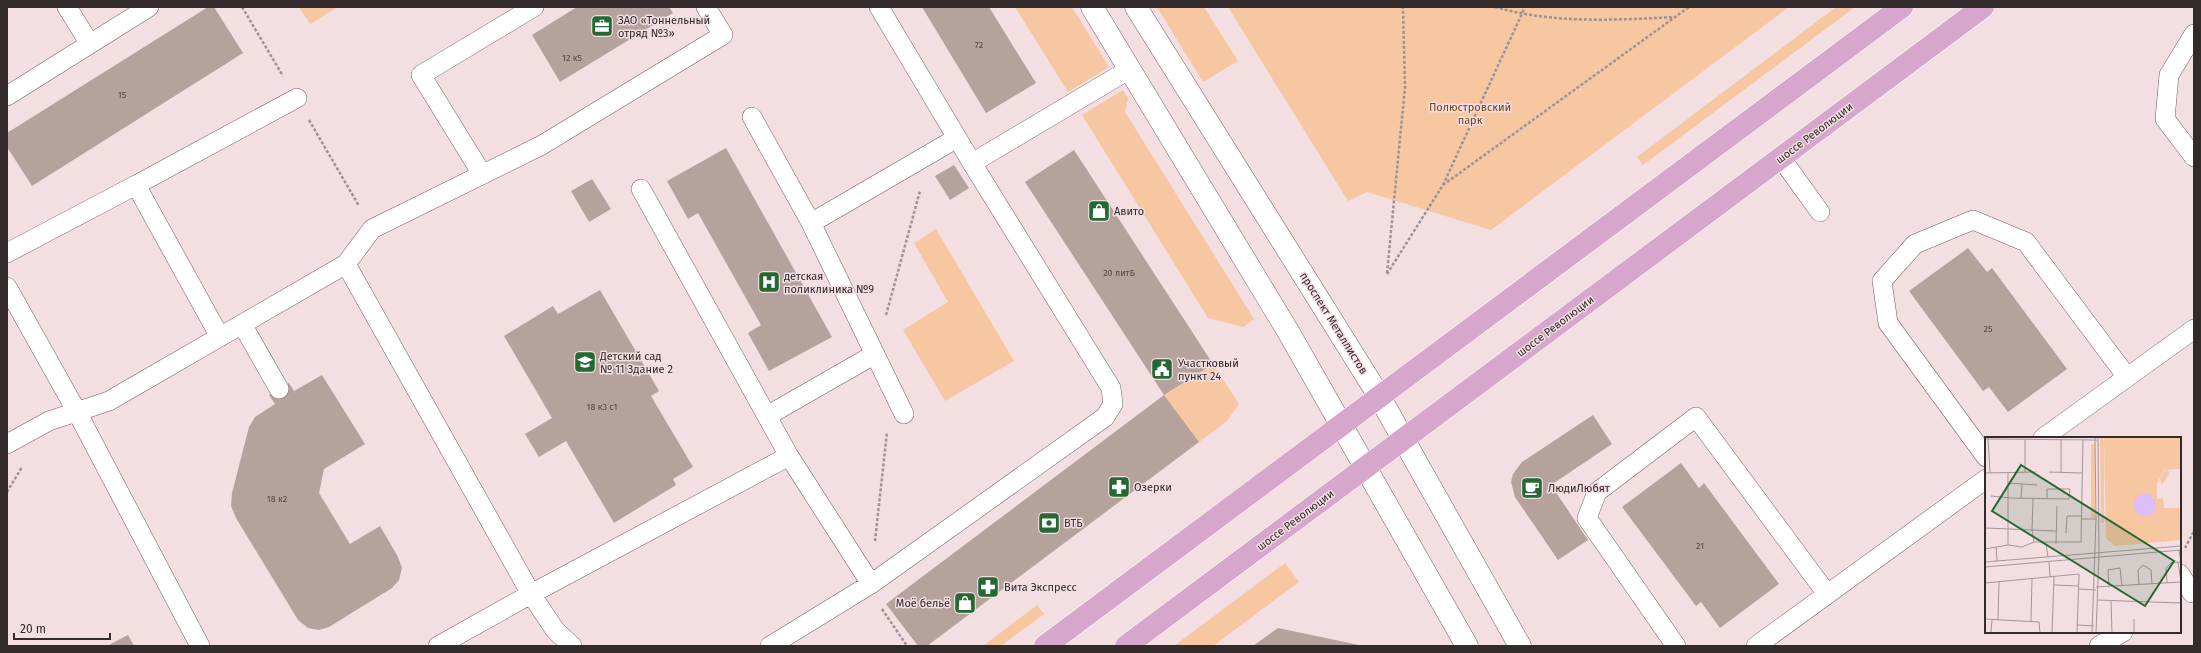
<svg xmlns="http://www.w3.org/2000/svg" width="2201" height="653" viewBox="0 0 2201 653" font-family="'Fira Sans',sans-serif">
	<rect width="100%" height="100%" fill="#f3dee2"/>
	<path fill="#f6c7a0" d="M299,7H338L310,24Z
		M1015,7H1072L1109,67L1068,92Z
		M1157,7H1204L1238,61L1203,82Z
		M1228,7H1789L1491,230L1367,192L1348,201Z
		M1836,7H1855L1643,165L1637,157Z
		M1123,90L1128,98L1125,112L1254,319L1243,327L1208,318L1082,115Z
		M936,229L1014,361L945,401L903,330L948,302L914,243Z
		M1213,364L1239,404L1227,421L1199,442L1164,395Z
		M1285,563L1299,582L1213,646H1174Z
		M1037,605L1044,614L1001,646H983Z"/>
	<path fill="#b6a29d" d="M208,7H214L243,53L32,186L7,147V133Z
		M577,7H669L673,13L560,82L532,35Z
		M922,7H989L1036,83L986,113Z
		M726,148L832,337L769,371L748,333L761,325L698,213L688,219L667,181Z
		M1074,150L1213,364L1164,395L1025,182Z
		M954,165L969,188L950,200L935,176Z
		M592,179L611,209L589,222L571,191Z
		M1968,248L1987,272L1992,268L2067,369L2008,412L1989,387L1983,391L1909,291Z
		M600,290L659,391L651,396L693,467L673,479L676,485L614,523L566,441L539,457L525,434L552,418L504,336L553,306L558,314Z
		M322,375L365,444L324,469L319,493L350,544L380,526L398,557L402,568L399,580L392,588L329,627L319,630L308,628L298,620L236,518L231,506L232,493L249,427L255,417L275,404L269,395L289,383L294,391Z
		M1164,395L1199,442L927,646H918L886,604Z
		M1593,415L1612,444L1551,485L1588,540L1558,560L1515,497L1511,482L1513,474L1522,462Z
		M1681,463L1699,488L1704,483L1779,584L1720,628L1701,602L1696,606L1622,507Z
		M1278,628L1359,645V646H1253Z
		M128,635L134,646H107Z"/>
	<g fill="none" stroke-linecap="round" stroke-linejoin="round">
		<g stroke="#726063" stroke-width="20">
			<path id="service" d="M67,7L90,44
				M2194,34L2169,75L2165,119L2194,157
				M7,96L149,7
				M752,117L811,223
				M1781,158L1820,212
				M972,163L1130,69
				M482,174L421,75L534,7
				M136,185L297,98
				M641,189L789,456L871,584
				M7,253L136,185L220,337
				M346,264L531,594L555,630L572,646
				M7,287L77,412L200,646
				M242,324L279,389
				M904,414L811,223L957,138
				M767,416L875,354
				M2043,438L2194,329
				M7,444L49,421L109,401L346,264L372,229L542,145L723,35L706,7
				M1986,457L1888,323L1882,281L1915,244L1973,220L2026,242L2127,377
				M2180,574L2192,593
				M438,646L531,594L789,456
				M770,646L871,584L1105,417L1113,404L1111,388L972,163L879,7
				M1676,646L1587,518L1597,492L1696,417L1827,594
				M1756,646L1986,479
				M2099,646L2123,632"/>
		</g>
		<g stroke="#726063" stroke-width="23">
			<path id="tertiary" d="M1092,7L1289,333L1467,646
				M1136,7L1379,396L1520,646"/>
		</g>
		<g stroke="#fff" stroke-width="23">
			<path id="primary" d="M1045,646L1902,7
				M1126,646L1983,7"/>
		</g>
		<path stroke="#a19194" stroke-width="2.5" stroke-dasharray="3 2" stroke-linecap="butt" d="M242,7L283,76
			M1495,7C1554,24 1615,20 1675,17
			M309,120L359,206
			M1443,185L1689,7
			M1387,273L1405,87L1403,7
			M1387,274L1443,185L1525,7
			M886,315L920,191
			M7,492L22,467
			M875,541L887,432
			M2185,548L2194,531
			M882,609L907,646"/>
		<use href="#service" stroke="#fff" stroke-width="19"/>
		<use href="#tertiary" stroke="#fff" stroke-width="22"/>
		<use href="#primary" stroke="#d6a6cc" stroke-width="22"/>
	</g>
	<defs>
		<g id="office-square" transform="scale(1.15)"><rect x="-9" y="-9" width="18" height="18" rx="4" fill="#256833" stroke="#f3dee2"/><path d="M-6-3h4V-5.5h4V-3h4V5H-6ZM-1-4.5V-3h2v-1.5ZM-6 0V1H6V0Z" fill="#fff"/></g>
		<g id="shop-square" transform="scale(1.15)"><rect x="-9" y="-9" width="18" height="18" rx="4" fill="#256833" stroke="#f3dee2"/><path d="M-5-2.5h2.3a2.7 3.5 0 0 1 5.4 0H5L5.5 6h-11ZM-1.5-2.5h3a1.5 2.3 0 0 0-3 0Z" fill="#fff"/></g>
		<g id="hospital-square" transform="scale(1.15)"><rect x="-9" y="-9" width="18" height="18" rx="4" fill="#256833" stroke="#f3dee2"/><path d="M-5-5h3v3.5h4V-5h3V5h-3V1.5h-4V5h-3Z" fill="#fff"/></g>
		<g id="school-square" transform="scale(1.15)"><rect x="-9" y="-9" width="18" height="18" rx="4" fill="#256833" stroke="#f3dee2"/><path d="M0-5L7-2L0 1L-7-2ZM-4 1L0 2.5L4 1V4Q0 6-4 4Z" fill="#fff"/></g>
		<g id="civic-square" transform="scale(1.15)"><rect x="-9" y="-9" width="18" height="18" rx="4" fill="#256833" stroke="#f3dee2"/><path d="M-.6-6.5H3V-4.5H.6V-3L4-1V1h2V6H-6V1h2V-1L-.6-3ZM-1.2 2.5V6h2.4V2.5Z" fill="#fff"/></g>
		<g id="pharmacy-square" transform="scale(1.15)"><rect x="-9" y="-9" width="18" height="18" rx="4" fill="#256833" stroke="#f3dee2"/><path d="M-2-6h4v4h4v4h-4v4h-4v-4h-4v-4h4Z" fill="#fff"/></g>
		<g id="cafe-square" transform="scale(1.15)"><rect x="-9" y="-9" width="18" height="18" rx="4" fill="#256833" stroke="#f3dee2"/><path d="M-5.5-4.5H6V0H3Q3 3.5 0 3.5H-2.5Q-5.5 3.5-5.5 0ZM3-3.2v2h1.7v-2ZM-6 4.5H4V6H-6Z" fill="#fff"/></g>
		<g id="bank-square" transform="scale(1.15)"><rect x="-9" y="-9" width="18" height="18" rx="4" fill="#256833" stroke="#f3dee2"/><path d="M-6-4H6V4H-6ZM0-2.3a2.3 2.3 0 1 0 0 4.6a2.3 2.3 0 1 0 0-4.6Z" fill="#fff"/></g>
	</defs>
	<g fill-rule="evenodd">
		<use href="#office-square" x="602" y="26"/>
		<use href="#shop-square" x="1099" y="211"/>
		<use href="#hospital-square" x="769" y="282"/>
		<use href="#school-square" x="585" y="362"/>
		<use href="#civic-square" x="1162" y="369"/>
		<use href="#pharmacy-square" x="1119" y="487"/>
		<use href="#cafe-square" x="1532" y="488"/>
		<use href="#bank-square" x="1049" y="523"/>
		<use href="#pharmacy-square" x="988" y="587"/>
		<use href="#shop-square" x="965" y="603"/>
	</g>
	<g text-anchor="middle" stroke-width="3" stroke-linejoin="round" paint-order="stroke">
		<g font-size="9" fill="#534848">
			<text x="979" y="48">72</text>
			<text x="572" y="61">12 к5</text>
			<text x="122" y="98">15</text>
			<text x="1119" y="276">20 литБ</text>
			<text x="1988" y="332">25</text>
			<text x="602" y="410">18 к3 с1</text>
			<text x="277" y="502">18 к2</text>
			<text x="1700" y="549">21</text>
		</g>
		<g font-size="11" fill="#322a2b" stroke="#f3dee2" text-anchor="start">
			<text x="618" y="24">ЗАО «Тоннельный<tspan x="618" dy="13">отряд №3»</tspan></text>
			<text x="1114" y="215">Авито</text>
			<text x="784" y="280">детская<tspan x="784" dy="13">поликлиника №9</tspan></text>
			<text x="600" y="360">Детский сад<tspan x="600" dy="13">№ 11 Здание 2</tspan></text>
			<text x="1178" y="367">Участковый<tspan x="1178" dy="13">пункт 24</tspan></text>
			<text x="1134" y="491">Озерки</text>
			<text x="1548" y="492">ЛюдиЛюбят</text>
			<text x="1064" y="527">ВТБ</text>
			<text x="1004" y="591">Вита Экспресс</text>
			<text x="950" y="607" text-anchor="end">Моё бельё</text>
		</g>
		<g font-size="11" fill="#714212" stroke="#f3dee2">
			<text x="1470" y="111">Полюстровский<tspan x="1470" dy="13">парк</tspan></text>
		</g>
		<g font-size="11" fill="#322a2b" stroke="#f3dee2">
			<text transform="translate(1814 133) rotate(-37)" y="4">шоссе Революции</text>
			<text transform="translate(1334 323) rotate(58)" y="4">проспект Металлистов</text>
			<text transform="translate(1555 326) rotate(-37)" y="4">шоссе Революции</text>
			<text transform="translate(1295 520) rotate(-37)" y="4">шоссе Революции</text>
		</g>
	</g>
	<g transform="translate(1985 437)">
		<rect width="196" height="196" fill="#f3dee2"/>
		<path d="M115,0H118L119,7V86H116ZM119,0H196L195,32L179,33L172,46V62L178,61L179,71H194L196,103L129,109L121,101ZM106,7H110V81H106ZM183,33L184,37L177,48L175,42L179,34Z" fill="#f6c7a0"/>
		<path d="M149 68a11 11 0 1 1 22 0a11 11 0 1 1-22 0Z" fill="#dcbdfd"/>
		<path fill="none" stroke="#a69699" stroke-width="1" d="M3,1L5,36M0,2L112,3M23,35V108M40,35V2M64,35L97,36M76,35V2M0,36L51,35M24,46L37,47L36,61M37,47L52,48M6,59L26,61L84,62L85,52H62V61M48,62L47,93L49,105M96,82H111M0,91L71,94M81,96L82,79H96M61,107L63,120M71,107L72,69M11,110L12,124M0,112L23,108L37,110L49,105H96L98,3M194,113L196,126M64,124L65,140M0,125L196,109M195,125H193L196,145M0,130L196,113M0,146L94,137L92,196M182,146L181,131L186,126L193,125M69,148L93,149M154,148L153,133L158,128L166,133L167,147M111,150L196,145M124,150L123,133L135,131L137,149M93,152L111,153M112,163L196,166M126,163L127,196M0,182L54,185L55,196M13,183L14,144M46,184L47,141M92,188L109,189M6,196L7,183M67,196L69,140M107,196L111,82L110,0M111,196L114,116L113,0M149,196V182"/>
		<path fill="#256833" fill-opacity="0.15" stroke="#256833" stroke-width="2" d="M36,28L189,124L160,169L7,74Z"/>
		<rect width="196" height="196" fill="none" stroke="#322a2b" stroke-width="2"/>
	</g>
	<rect width="2201" height="653" fill="none" stroke="#322a2b" stroke-width="16"/>
	<path d="M14 633v6h96v-6" fill="none" stroke="#322a2b" stroke-width="2"/>
	<text x="20" y="633" font-size="12" fill="#322a2b" stroke="#f3dee2" stroke-width="3" paint-order="stroke">20 m</text>
</svg>
